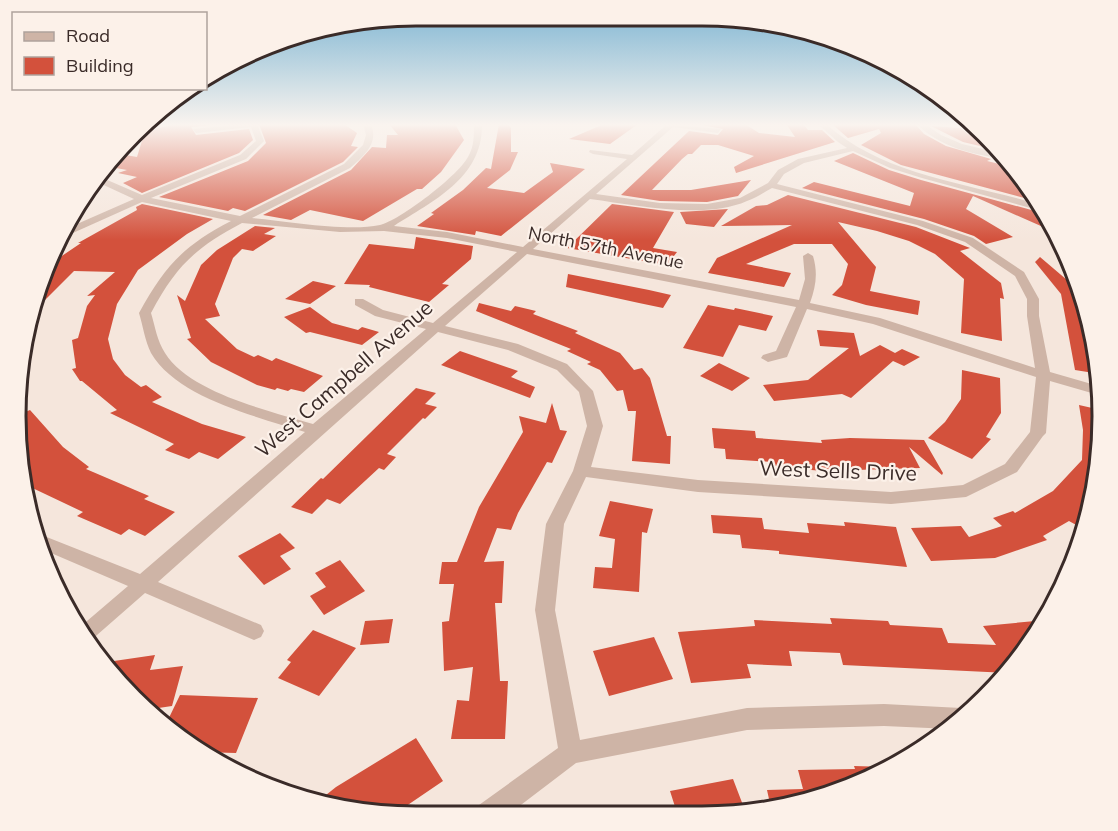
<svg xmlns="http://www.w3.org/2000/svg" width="1118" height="831" viewBox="0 0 1118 831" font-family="Mulish,sans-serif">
	<rect width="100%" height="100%" fill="#f5e6dc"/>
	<path fill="#d3513c" d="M176,124H222L191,127L196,135L249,129L253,140L239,153L142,193L123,183L137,177L118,173L127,170L105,166L114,153L137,157L145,131Z
		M259,124H344L357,133L351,146L358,147L343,162L245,211L233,208L228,211L159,197L248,161L266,143Z
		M389,124H455L464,140L441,172L422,189H417L363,221L310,210L291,220L263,215L351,170L372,147L386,148L387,135H398Z
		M499,124H508L511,128V152H518L510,170L487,188L524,193L553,172L550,163L585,169L501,236L476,231L475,235L417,226L434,214L431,213L463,190L486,168L491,169Z
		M604,124H638L610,144L569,139Z
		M697,124H745L759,133L795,137L787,125H804L808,130H822L835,142L736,173L734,167L754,156L718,145H701L692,154H688L682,159L652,190H691L751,180L738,196L707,202L660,201L621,195L689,131L718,135L723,129Z
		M832,124H915L924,134L946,146L991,159L987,161L1016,168L1039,202L901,165L861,145L881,133L879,129L848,138Z
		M931,126L961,128L968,134L984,138L997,150L963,142Z
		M853,153L889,170L921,180L1046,214L1059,234L973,196L966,209L1013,237L986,244L974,236L924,219L802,188L814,182L910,206L914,193L834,161Z
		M788,195L916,227L970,248L960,251L1001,283L1004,299L1000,298L1002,341L961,333L964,279L935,254L909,241L877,231L838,222L876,267L870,291L920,301L918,315L866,305L832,295L842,285L848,264L832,244H794L746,264L791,273L784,287L708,273L717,258L792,225L721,226L756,206L767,205Z
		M142,204L213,219L187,234L138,270L117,304L108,339L113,359L125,375L141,387L146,385L162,397L152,402L202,424L246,437L218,459L199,452L189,459L165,450L174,444L110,413L117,410L82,381H80L72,369L76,368L72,340L78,338L87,306L95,295L87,296L115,272L74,271L30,315L47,266L81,243H78L137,210L136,207Z
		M612,204L674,212L653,248L677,252L667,265L567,248Z
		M728,209L714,227L686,224L680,212Z
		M255,226L275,228L264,234L276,236L253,251L242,249L233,258L215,304L220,316L205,319L237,349L254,357L258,355L272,361L276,358L323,376L304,392L291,389L288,391L277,388L275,390L257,385L211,362L187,339L191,338L177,295L185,301L201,265L217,250Z
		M416,237L473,246L471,259L442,284L449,285L429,302L369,287L370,285L344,284L369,244L414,249Z
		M1040,257L1067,280H1074L1080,287L1089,312L1100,374L1075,370L1061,294L1035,262Z
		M568,274L649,290L671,295L663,308L639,303L566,287Z
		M313,281L336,286L310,304L285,299Z
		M479,303L511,311L515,306L536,311L533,314L578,331L575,333L620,353L634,370L642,368L650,378L667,436H671L670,464L632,461L636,411H628L623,390L617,391L600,370L587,364L591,362L567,351L571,349L476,311Z
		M708,305L734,310L735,308L773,316L766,331L739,325L723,357L683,348Z
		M310,307L332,323L358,330L362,327L379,332L362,345L310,332L306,333L284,317Z
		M817,330L854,333L860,356L880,345L895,353L902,349L920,357L904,366L893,361L851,398L842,394L774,401L763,385L808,380L849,348L820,346Z
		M460,351L518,371L511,377L535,387L530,398L441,365Z
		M719,363L750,378L732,391L700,376Z
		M962,370L1000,378L1001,413L986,437L991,439L972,459L928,438L945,422L961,399Z
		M416,388L436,393L425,404L437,407L425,419L423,418L387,454L396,457L384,470L379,468L340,504L327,499L312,514L291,507L321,478L323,479Z
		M552,403L560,430L567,431L552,463L547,462L518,513L511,530L497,528L484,562L504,561L502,603H495L500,681H508L505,739H451L457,700L469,701L473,667L444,671L442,622L449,621L454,584H439L442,562H457L479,507L523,432L519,416L546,423Z
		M1079,405L1101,410L1100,468L1087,520L1078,526L1069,521L1043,536L1047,540L995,558L931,561L911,528L961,526L969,537L1002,526L993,518L1013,511L1015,513L1053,491L1082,460L1083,430Z
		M30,410L63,447L89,467L86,469L149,496L144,499L175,512L145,536L129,529L121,535L77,516L83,512L24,484L16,442L18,415Z
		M712,428L755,431L756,438L822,443L821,440L850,438L924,440L943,473L942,475L909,447L920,468L824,471L773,467L772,462L726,459L725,449L714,448Z
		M610,501L653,509L647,533L642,532L639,592L593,588L595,567L612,568L615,539L599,536Z
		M711,515L762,518L764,529L809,533L807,523L845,526L844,522L896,527L907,567L779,554V551L742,548L740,535L713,533Z
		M280,533L295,548L280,556L291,569L264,585L238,556Z
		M340,560L365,591L324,615L310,596L326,587L315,573Z
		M830,618L888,621L890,625L942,628L948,643L996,645L983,626L1046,620L1008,673L843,665L840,653L789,651L792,666L747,664L751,678L691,683L678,632L755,626L754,620L832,624Z
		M393,619L389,643L360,645L365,621Z
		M313,630L356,648L319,696L278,678L291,662L287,660Z
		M654,637L673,679L609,696L593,651Z
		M155,655L150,670L183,666L172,706L145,710L110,673L114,661Z
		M180,695L258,698L236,753L200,752L165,726Z
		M416,738L443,781L393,815L316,803L336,787Z
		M854,766L888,767L855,786L771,808L767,790L803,789L798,770L855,769Z
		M733,779L746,813H677L670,791Z"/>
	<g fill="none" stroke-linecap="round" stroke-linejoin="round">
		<path fill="#ceb4a6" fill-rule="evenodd" d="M243,124H257L264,141L246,159L151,198L240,216L344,164L363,145L366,135L363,124H371C379,143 364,156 350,168L252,218C287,221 347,232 380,225C399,221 461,174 469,155C474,146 474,135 474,124H482C483,178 433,201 394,226L447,232L523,247L627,159L593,154L589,152L590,150L632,155L665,126L660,124L721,129L718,133L673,127L596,194L660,203L707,204L740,198L768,183L778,170L798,159L847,148L838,142L818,124H826C884,176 969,183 1041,205L1045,212L922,178L890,168L853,151L804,163L784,174L777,184L923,221L973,238L1024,272L1039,299V316L1050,372L1102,387V396L1050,381L1046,433L1043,436L1017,472L966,497L891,504L698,492L586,477L564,524L555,610L580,740L747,708L884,704L961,708L969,712L951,729L884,726L747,730L576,763L509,814L475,815L479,805L558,748L535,610L546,524L573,471L587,426L579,392L557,370L508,350L438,332L158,582L261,625L264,631L261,637L254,640L247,637L145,593L89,642L80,627L128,586L37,547L34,532L140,574L305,432C258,417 177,398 151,353C145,341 143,326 139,313C165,266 183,246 231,221L142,202L55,241L61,231L134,199L95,181L98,176L142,195L240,155L256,141L251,127L196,133L193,129ZM772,188L917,225L965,242L1015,276L1027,299V316L1035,368L880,318L810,303C816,286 818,273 813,256L808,253L803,256L805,279L799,300L533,249L590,199C636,205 704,220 747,201C756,198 764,192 772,188ZM242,223L340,232L384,231L447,238L517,252L433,323L383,310L363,299H355V305L375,316L426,329L313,424C270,411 190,393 165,353C157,341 155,326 151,313C176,266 195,248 242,223ZM527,254L796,307L776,351L763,355L761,358L768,362L787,357L807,309L873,324L1036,377L1030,432L1005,464L963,485L891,492L698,480L591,467L603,426L593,391L567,364L518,344L445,326Z
			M917,124H925L941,135L962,144L1000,153L1006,158C977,157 938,146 917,124Z"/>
	</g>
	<linearGradient id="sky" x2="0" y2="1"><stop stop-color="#7bb4d2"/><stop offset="0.52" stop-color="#faf4ef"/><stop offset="1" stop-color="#faf4ef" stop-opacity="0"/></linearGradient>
	<rect width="1118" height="240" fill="url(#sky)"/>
	<g text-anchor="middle" stroke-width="4.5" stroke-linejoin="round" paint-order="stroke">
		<g font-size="18" fill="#3a2b28" stroke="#fcf1e9">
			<text transform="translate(606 248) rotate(11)" y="6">North 57th Avenue</text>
		</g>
		<g font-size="21" fill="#3a2b28" stroke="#fcf1e9">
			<text transform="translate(344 379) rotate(-41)" y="7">West Campbell Avenue</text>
			<text transform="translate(838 471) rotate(2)" y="7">West Sells Drive</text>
		</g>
	</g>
	<path d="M0 0H1118V831H0ZM416 26H702A390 390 0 0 1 1092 416V416A390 390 0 0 1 702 806H416A390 390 0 0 1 26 416V416A390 390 0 0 1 416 26Z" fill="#fcf1e9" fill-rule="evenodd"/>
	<path fill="none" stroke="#3a2b28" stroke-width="3" d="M416 26H702A390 390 0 0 1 1092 416V416A390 390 0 0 1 702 806H416A390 390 0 0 1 26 416V416A390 390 0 0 1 416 26Z"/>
	<rect x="12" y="12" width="195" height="78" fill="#fcf1e9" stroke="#aea29c" stroke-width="1.5"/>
	<rect x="24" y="32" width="30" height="9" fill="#ceb4a6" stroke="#aea29c" stroke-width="1.5"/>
	<text x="66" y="42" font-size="18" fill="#3a2b28">Road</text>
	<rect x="24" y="57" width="30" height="18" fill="#d3513c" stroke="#aea29c" stroke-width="1.5"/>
	<text x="66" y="72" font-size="18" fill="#3a2b28">Building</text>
</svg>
